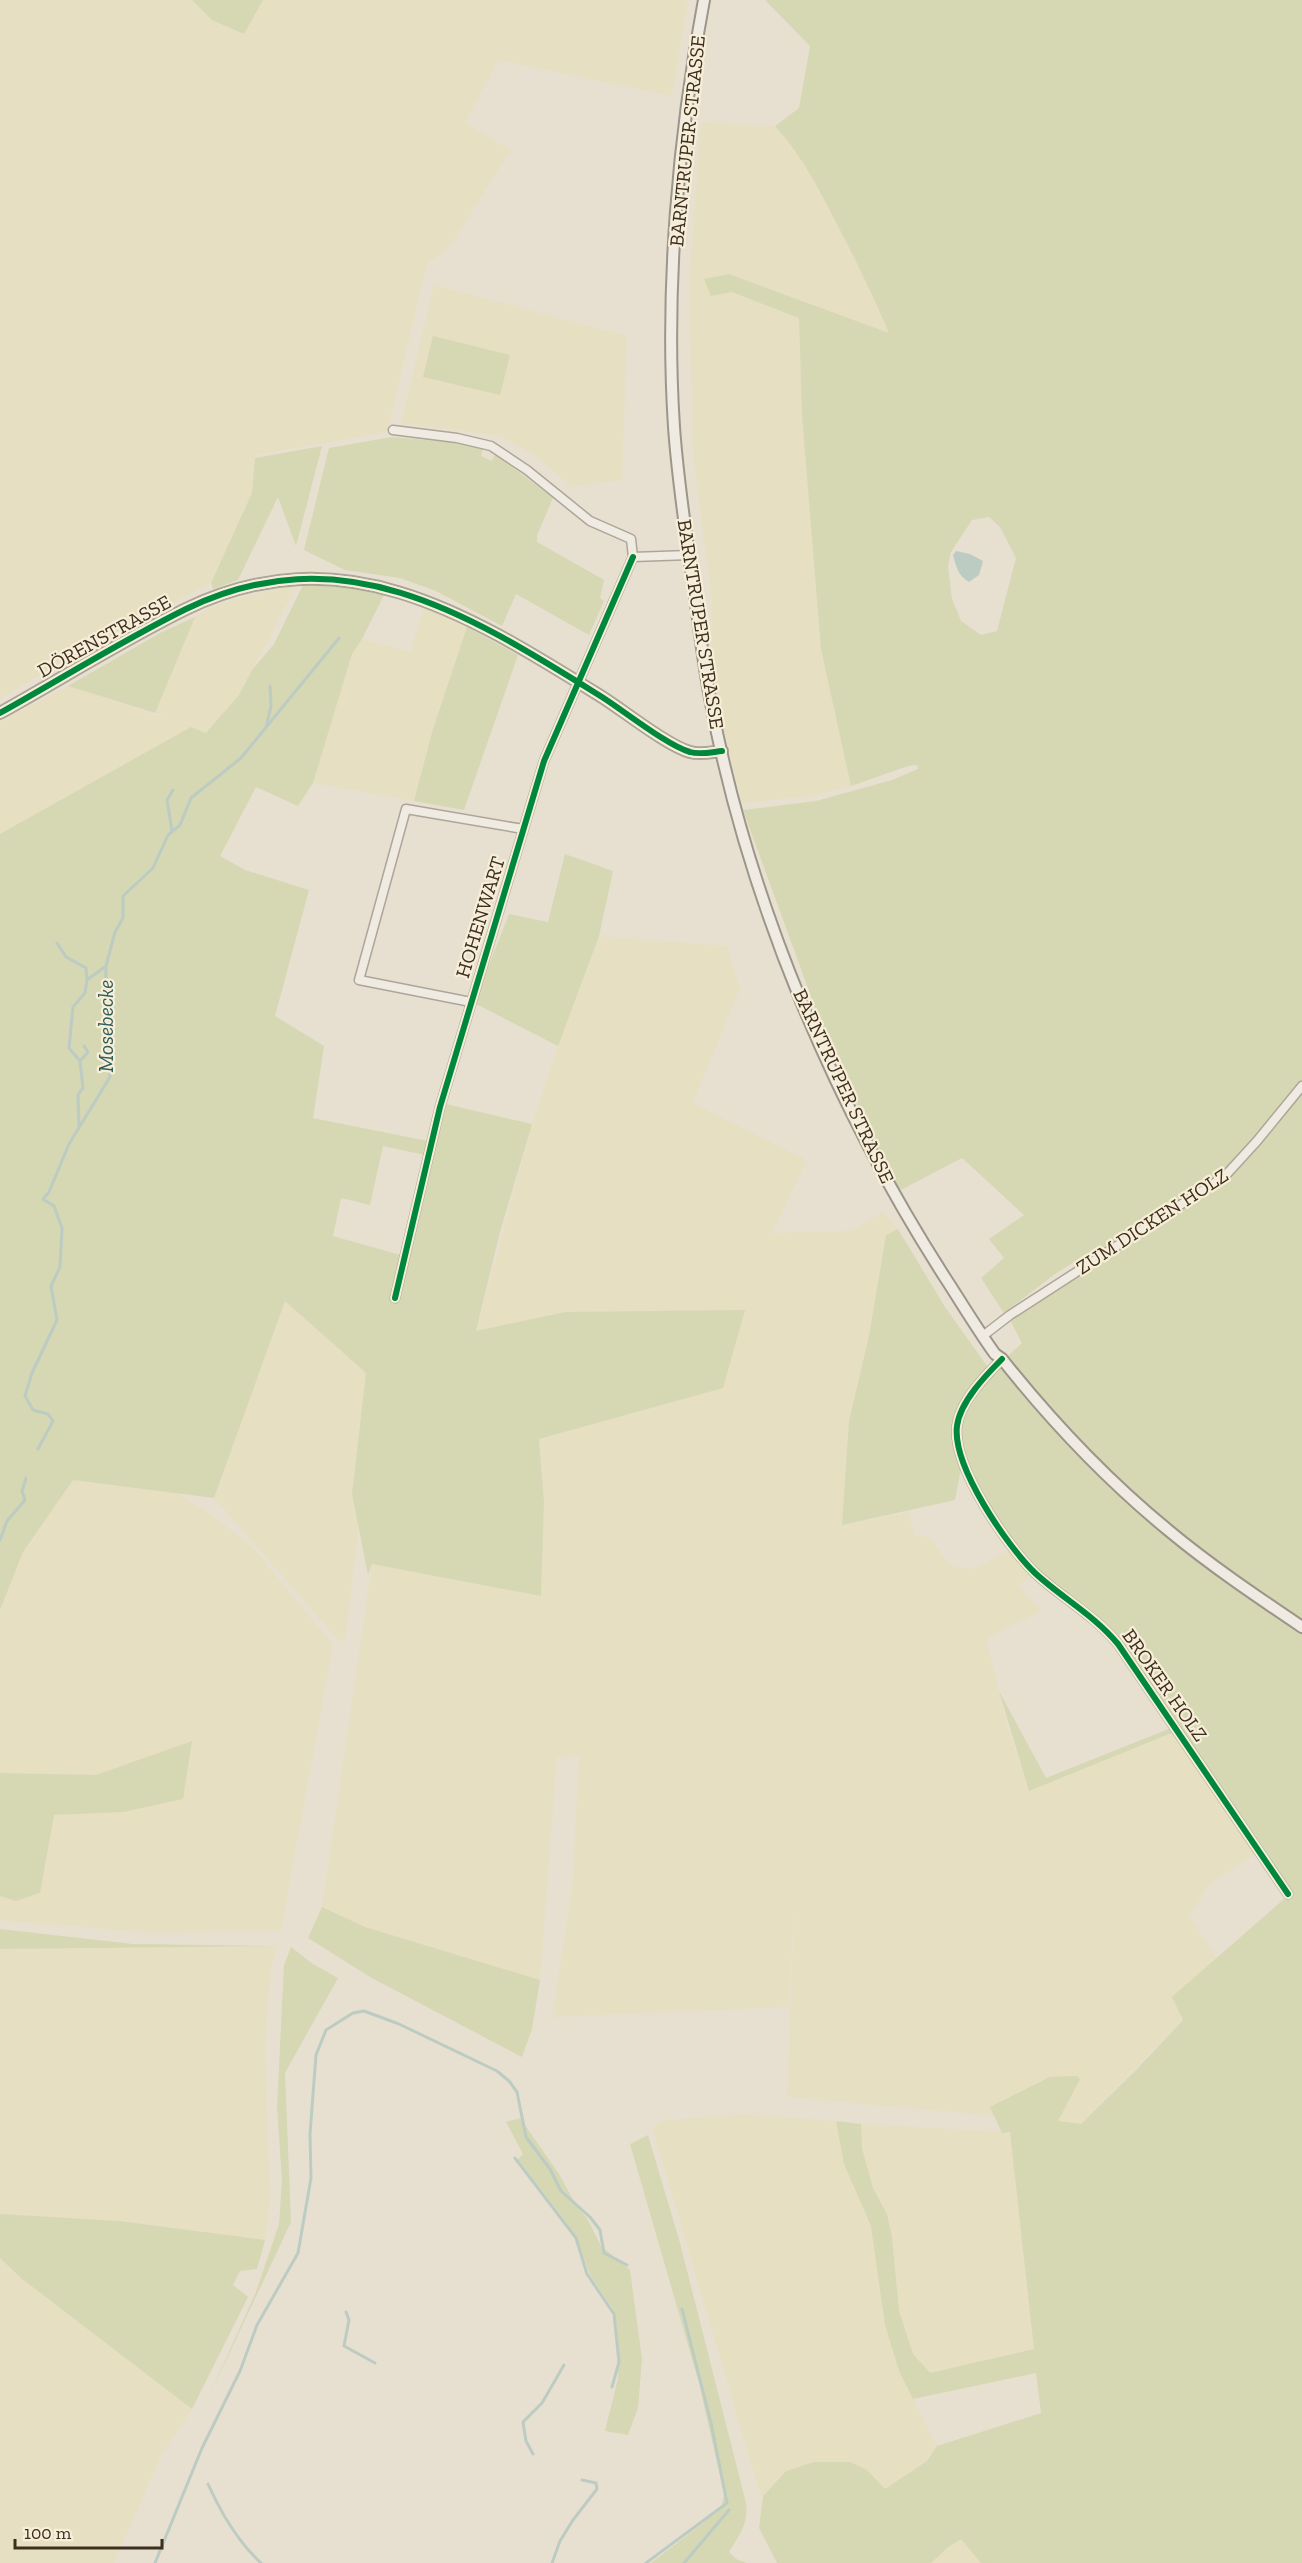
<svg xmlns="http://www.w3.org/2000/svg" width="1302" height="2563" viewBox="0 0 1302 2563" font-family="'Zilla Slab',serif">
	<rect width="100%" height="100%" fill="#e7e0d1"/>
	<path fill="#e6dfc2" d="M0,0H192L212,20L244,34L263,0H688L672,96L498,60L465,123L511,150L454,240L442,254L427,263L387,432L255,455L252,493L211,583L73,655L0,699Z
		M701,122L775,126L796,150L818,188L872,293L890,333L729,274L711,296L732,292L799,318L802,415L821,649L851,786L812,796L742,803L719,711L711,650L712,599L693,457L689,281Z
		M434,285L627,336L622,480L572,487L536,456L500,436L401,423Z
		M297,585L239,695L206,733L191,727L0,834V722L68,686L171,720L155,713L195,617L206,610L241,597Z
		M424,608L467,627L433,729L414,801L313,783L352,654L362,639L410,652Z
		M599,936L727,946L740,988L693,1103L807,1160L772,1233L852,1231L883,1212L898,1229L886,1235L869,1336L849,1421L842,1525L909,1512L914,1535L931,1538L946,1561L954,1567L973,1569L1010,1550L1035,1575L1018,1585L1041,1611L986,1638L1006,1721L1029,1791L1174,1732L1257,1853L1209,1884L1190,1916L1217,1959L1173,1997L1183,2019L1081,2124L1057,2122L1080,2079L991,2107L995,2116L787,2097L796,1864L789,2007L552,2017L572,1889L579,1756L557,1757L540,1980L365,1927L322,1907L372,1564L541,1596L544,1502L539,1439L723,1388L565,1312L476,1332L532,1124L558,1046Z
		M285,1301L366,1373L352,1494L359,1524L346,1635L341,1643L214,1498Z
		M73,1480L177,1493L216,1518L254,1549L333,1645L281,1931L152,1933L0,1920V1896L16,1901L40,1893L54,1815L123,1812L191,1741L96,1775L0,1773V1610L23,1552Z
		M277,1946L270,1973L265,2047L270,2200L265,2240L119,2221L0,2214V1949Z
		M746,2114L836,2121L844,2164L871,2226L885,2325L899,2371L937,2446L927,2461L885,2489L867,2470L850,2462H814L786,2471L761,2497L654,2133V2127L657,2123L665,2120Z
		M861,2124L1010,2132L1034,2349L930,2373L913,2354L899,2311L892,2237L887,2214L873,2188L862,2149Z
		M0,2258L21,2278L192,2409L162,2453L114,2563H0Z
		M961,2539L981,2563H931L947,2548Z"/>
	<path fill="#d6d7b3" fill-rule="evenodd" d="M192,0H263L244,34L212,20Z
		M765,0H1302V2563H981L961,2539L947,2548L931,2563H777L759,2528L763,2496L786,2471L814,2462H850L867,2470L885,2489L927,2461L937,2446L1041,2413L1036,2373L913,2399L899,2371L885,2325L871,2226L844,2164L836,2121L861,2124L862,2149L873,2188L887,2214L892,2237L899,2311L913,2354L930,2373L1034,2349L1010,2132L1002,2133L990,2107L1050,2077L1077,2076L1080,2079L1058,2121L1081,2124L1137,2069L1183,2020L1172,1997L1291,1893L1120,1642L1024,1560L979,1490L965,1460L960,1441L961,1419L995,1368L1022,1343L1007,1314L1079,1266L1074,1262L1055,1274L1004,1313L981,1278L1004,1258L989,1239L1024,1215L962,1158L897,1192L824,1032L743,810L816,801L892,780L918,769L917,765L908,766L851,786L821,649L802,415L799,318L732,292L711,296L704,279L729,274L889,333C874,297 857,263 839,228C819,190 804,158 775,126L799,108L810,46ZM989,517L1000,527L1016,558L997,631L981,635L961,621L952,599L948,566L951,552L972,520Z
		M433,336L510,355L500,395L423,377Z
		M392,437L460,443L483,449L481,456L492,461L495,454L553,498L537,535V542L604,580L600,598L604,601L589,635L516,594L502,626L436,591L400,578L345,570L304,550L329,448Z
		M322,446L296,546L278,497L238,580L213,589L211,583L252,493L255,458Z
		M303,585L345,586L384,595L362,639L352,654L313,783L298,806L256,787L220,856L245,870L309,890L275,1016L324,1046L313,1118L428,1141L425,1155L383,1146L370,1205L341,1198L333,1236L404,1256L419,1219L446,1104L532,1124L500,1232L476,1331L565,1312L745,1310L723,1388L539,1439L544,1502L541,1596L372,1564L368,1575L352,1494L366,1373L285,1301L214,1498L73,1480L23,1552L0,1610V834L191,727L206,733L239,695L252,670L274,644Z
		M195,617L155,713L68,686L160,633Z
		M467,627L518,655L464,810L414,801L433,729Z
		M565,854L613,871L599,936L558,1046L474,1003L509,914L548,922Z
		M898,1229L945,1307L987,1366L960,1410L962,1464L955,1500L842,1525L849,1421L869,1336L886,1235Z
		M999,1691L1046,1778L1171,1728L1174,1732L1029,1791Z
		M192,1741L183,1799L123,1812L54,1815L40,1893L16,1901L0,1896V1773L96,1775Z
		M322,1907L365,1927L540,1980L532,2029L522,2057L370,1977L308,1938Z
		M0,1929L133,1944L277,1946L0,1949Z
		M291,1947L313,1964L338,1978L285,2073L291,2222L207,2401L256,2292L279,2224L282,2181L277,2106L284,1965Z
		M520,2118L559,2174L576,2205L587,2218L601,2246L630,2270L642,2359L638,2408L628,2435L605,2431L618,2378L617,2326L613,2309L590,2275L578,2241L566,2222L518,2159L523,2154L506,2122Z
		M648,2135L680,2243L746,2503C749,2524 739,2535 729,2552L736,2559L747,2563H651L721,2509L724,2494L699,2383L630,2144Z
		M0,2214L119,2221L265,2240L257,2269L240,2271L233,2285L248,2297L192,2409L21,2278L0,2258Z"/>
	<path fill="#bcccc2" d="M956,551L970,554L983,561L979,575L969,582C958,576 956,566 953,555Z"/>
	<g fill="none" stroke-linecap="round" stroke-linejoin="round">
		<path stroke="#bcccc2" stroke-width="3" d="M266,728L271,706L270,686
			M172,831L167,800L173,790
			M57,943L66,957L86,968L87,980
			M80,1061L88,1052L84,1046
			M79,1127L78,1095L83,1088L80,1061L69,1048L73,1007L85,993L87,980L106,966
			M38,1449L53,1421L48,1414L33,1410L25,1396L32,1373L57,1320L51,1286L60,1267L62,1228L54,1206L43,1199L49,1192L69,1144L110,1077L105,1022L106,966L115,932L123,918V896L153,868L168,835L180,825L191,798L241,758L339,638
			M0,1540L7,1521L25,1500L22,1491L26,1478
			M515,2158L576,2238L587,2274L614,2314L619,2362L612,2387
			M346,2312L349,2320L344,2346L375,2363
			M533,2454L526,2441L523,2422L542,2403L564,2365
			M208,2484C221,2513 237,2541 261,2563
			M155,2563L202,2448L240,2371L257,2325L298,2253L311,2178L310,2134L316,2055L326,2030L353,2013L364,2011L399,2024L497,2071L509,2081L517,2092L526,2137L550,2169L561,2191L590,2217L600,2230L604,2253L627,2265
			M552,2563L560,2541L573,2520L597,2489L596,2483L582,2480
			M646,2563L727,2503L711,2423L682,2309
			M684,2563L729,2510"/>
		<g stroke="#ada599" stroke-width="11">
			<path id="minor" d="M393,430L457,438L491,446L527,470L590,521L631,539L633,557L689,555
				M471,1002L359,980L406,809L523,829
				M395,1298L440,1107L544,761L633,557
				M984,1335L1010,1315L1225,1176L1257,1141L1302,1086
				M1002,1359C985,1376 960,1402 957,1426C952,1466 1007,1546 1035,1573C1062,1598 1094,1615 1118,1644L1288,1894"/>
		</g>
		<g stroke="#ada599" stroke-width="14">
			<path id="tertiary" d="M0,713C61,679 123,640 186,609C343,533 470,615 602,697C624,711 668,746 690,752C700,755 712,752 722,751"/>
		</g>
		<g stroke="#9c958a" stroke-width="14">
			<path id="secondary" d="M704,0C678,135 665,290 674,427C678,484 687,541 695,597C700,633 704,668 711,703C749,903 835,1106 944,1276C961,1302 977,1329 995,1354L1002,1359C1052,1422 1106,1479 1168,1530C1210,1565 1256,1596 1302,1627"/>
		</g>
		<use href="#minor" stroke="#efebe3" stroke-width="8"/>
		<use href="#tertiary" stroke="#efebe3" stroke-width="10"/>
		<use href="#secondary" stroke="#efebe3" stroke-width="10"/>
		<g stroke="#f7eed8" stroke-width="10">
			<path id="cycleway" d="M0,713C61,679 123,640 186,609C343,533 470,615 602,697C624,711 668,746 690,752C700,755 712,752 722,751
				M395,1298L440,1107L544,761L633,557
				M1002,1359C985,1376 960,1402 957,1426C952,1466 1007,1546 1035,1573C1062,1598 1094,1615 1118,1644L1288,1894"/>
		</g>
		<use href="#cycleway" stroke="#00873e" stroke-width="6"/>
	</g>
	<g text-anchor="middle" stroke-width="4.5" stroke-linejoin="round" paint-order="stroke">
		<g font-size="20" fill="#3d2e20" stroke="#f7eed8">
			<text transform="translate(687 141) rotate(-84)" y="7">BARNTRUPER STRASSE</text>
			<text transform="translate(701 624) rotate(81)" y="7">BARNTRUPER STRASSE</text>
			<text transform="translate(104 636) rotate(-29)" y="7">DÖRENSTRASSE</text>
			<text transform="translate(480 917) rotate(-73)" y="7">HOHENWART</text>
			<text transform="translate(844 1086) rotate(65)" y="7">BARNTRUPER STRASSE</text>
			<text transform="translate(1152 1221) rotate(-33)" y="7">ZUM DICKEN HOLZ</text>
			<text transform="translate(1165 1685) rotate(55)" y="7">BROKER HOLZ</text>
		</g>
		<g font-size="21" font-style="italic" fill="#2f5d5a" stroke="#f7eed8">
			<text transform="translate(106 1026) rotate(-90)" y="7">Mosebecke</text>
		</g>
	</g>
	<path d="M15 2539v9h147v-9" fill="none" stroke="#3d2e20" stroke-width="3"/>
	<text x="24" y="2539" font-size="18" fill="#3d2e20" stroke="#f7eed8" stroke-width="4.5" paint-order="stroke">100 m</text>
</svg>
